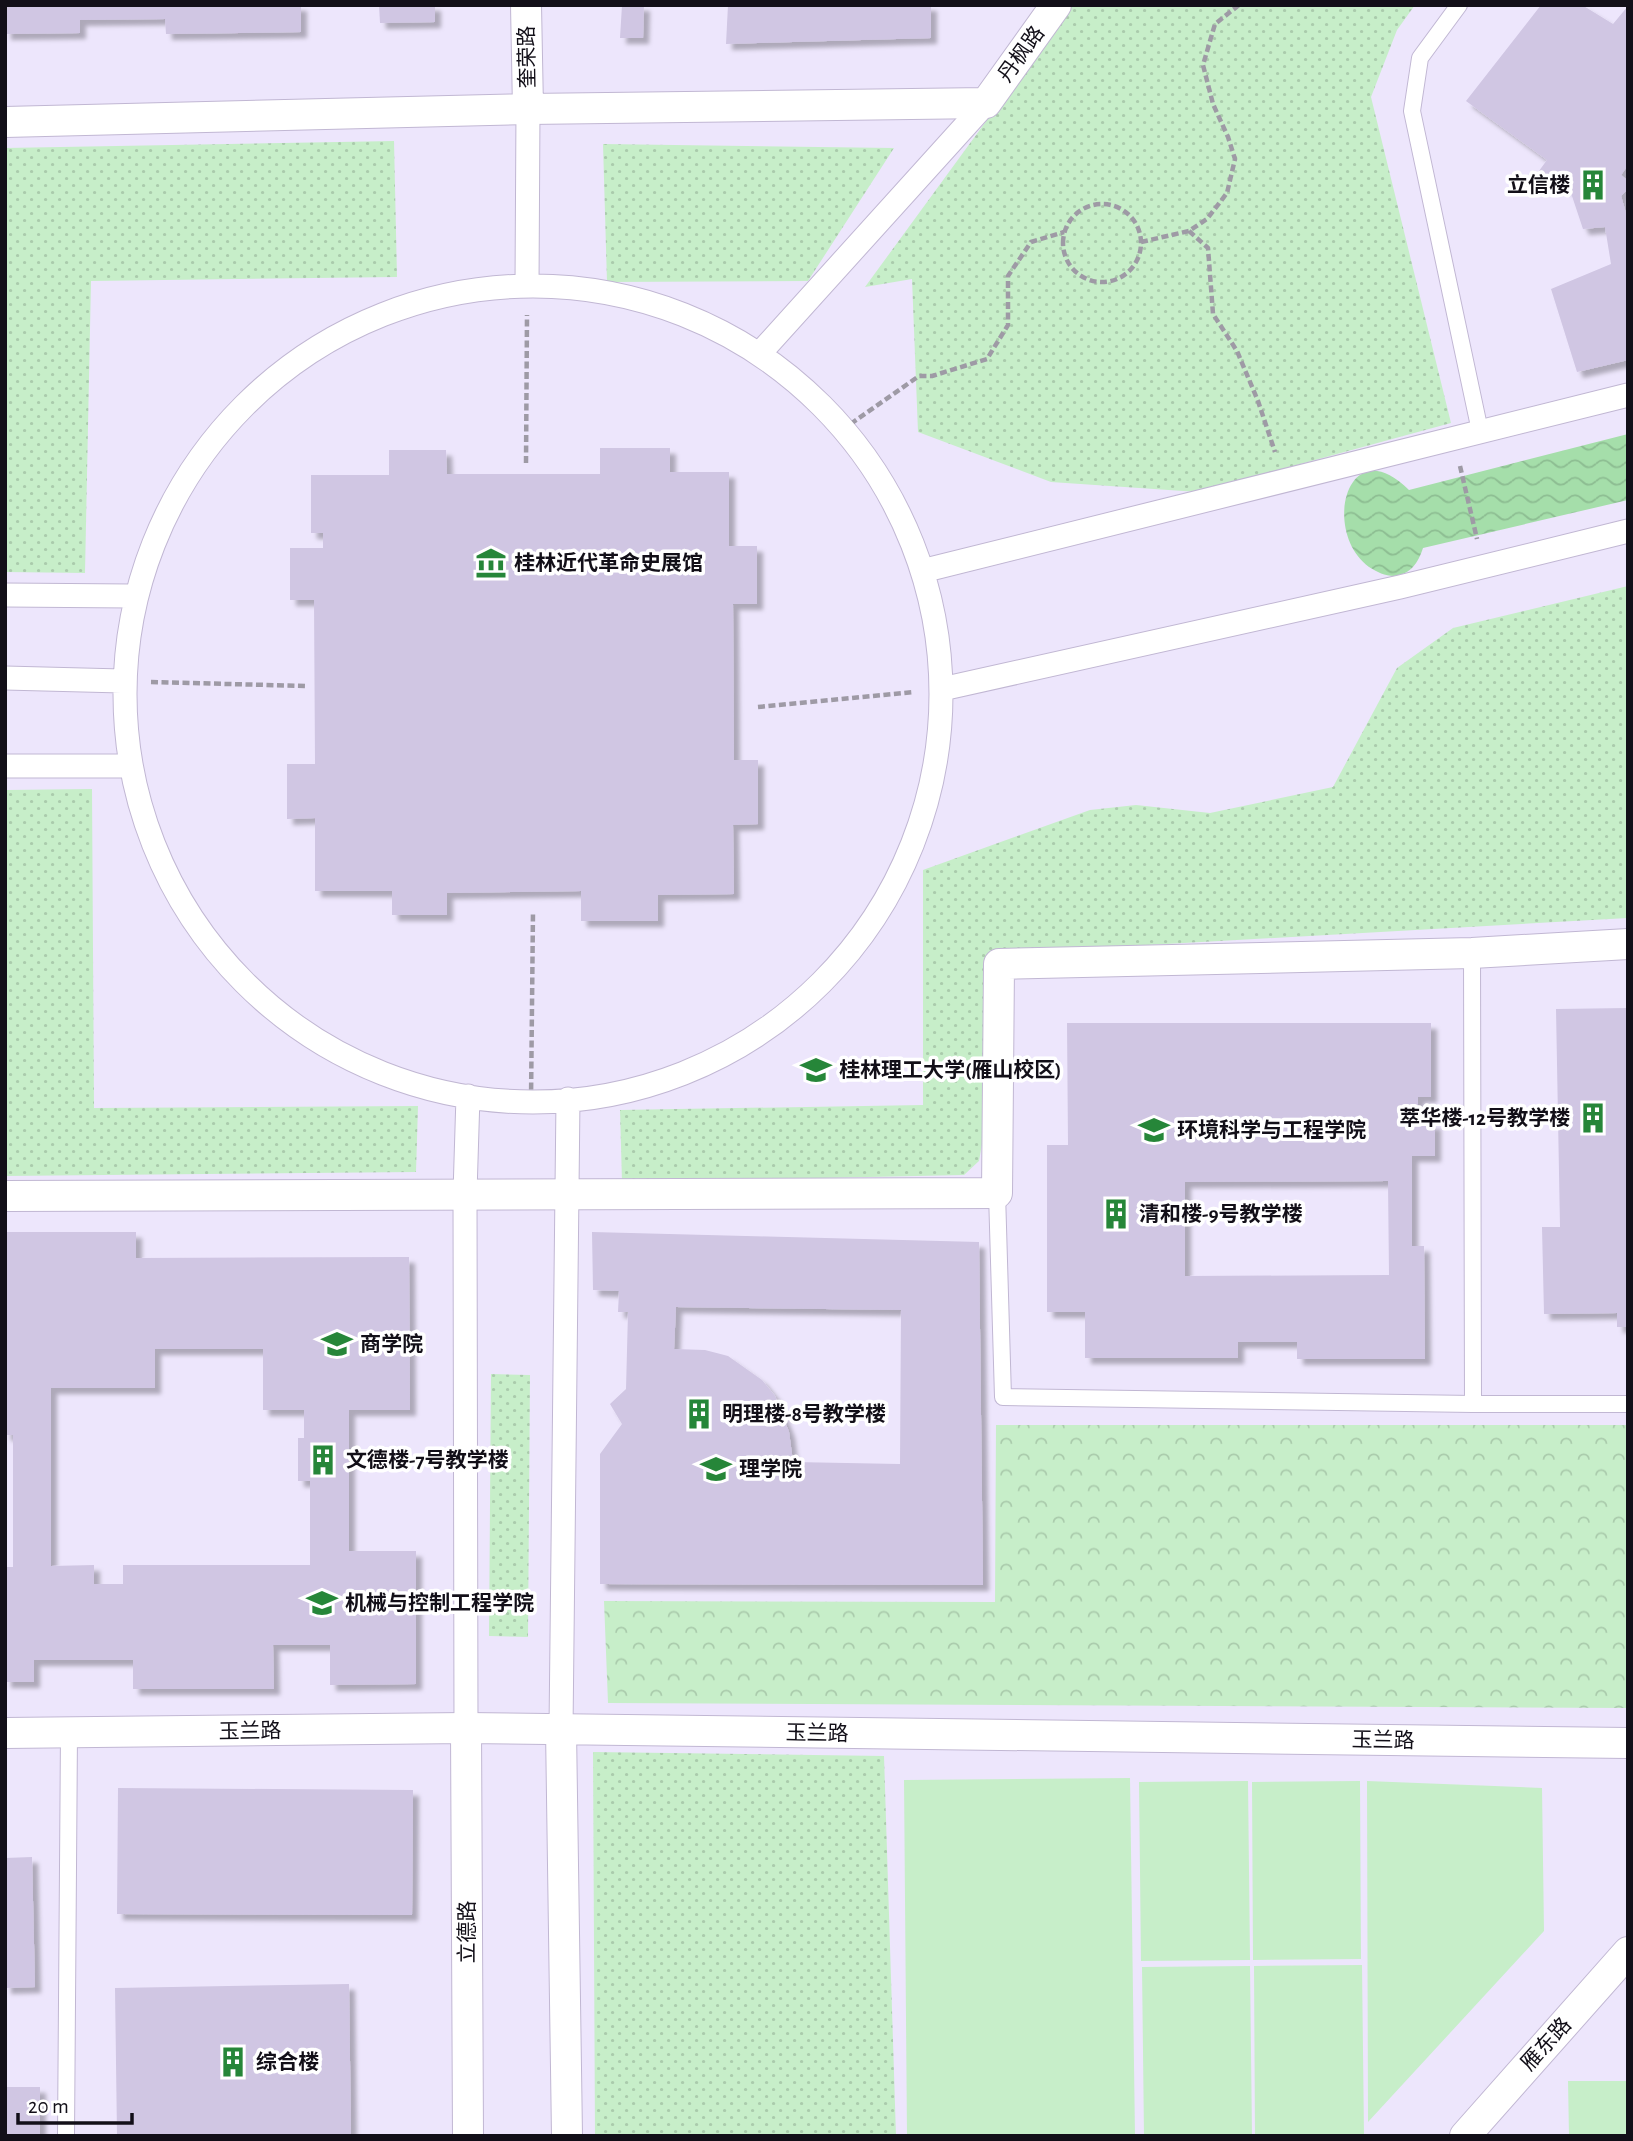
<svg xmlns="http://www.w3.org/2000/svg" width="1633" height="2141" viewBox="0 0 1633 2141" font-family="'Alegreya Sans','Noto Sans SC',sans-serif">
	<defs>
		<pattern id="grass-dots" width="8" height="8" patternUnits="userSpaceOnUse" patternTransform="scale(1.75)"><rect width="8" height="8" fill="#c7eec9"/><path d="M2 2h.1M6 6h.1" fill="none" stroke="#aacbac" stroke-width="1.8" stroke-linecap="round"/></pattern>
		<pattern id="forest-crowns" width="20" height="18" patternUnits="userSpaceOnUse" patternTransform="scale(1.75)"><rect width="20" height="18" fill="#c7eec9"/><path d="M2 6a3 3 0 1 1 6 0M12 15a3 3 0 1 1 6 0" fill="none" stroke="#aacbac"/></pattern>
		<pattern id="water-waves" width="16" height="10" patternUnits="userSpaceOnUse" patternTransform="scale(1.75)"><rect width="16" height="10" fill="#a5deaa"/><path d="M0 5q4-4 8 0t8 0" fill="none" stroke="#8dbd92"/></pattern>
		<filter id="shadow"><feDropShadow dx="6" dy="6" stdDeviation="2" flood-color="#0004"/></filter>
	</defs>
	<rect width="100%" height="100%" fill="#f4f0fc"/>
	<path fill="#ede6fc" d="M5,5H1628V2136H5Z"/>
	<path fill="url(#grass-dots)" d="M1071,5H1415L1397,30L1371,97L1451,423L1198,492L1051,482L918,432L912,279L865,287Z
		M394,141L397,277L91,281L85,573L5,572V148Z
		M603,144L894,148L808,281L607,282Z
		M1628,586V918L989,954L982,1144L979,1161L964,1175L622,1182L620,1110L923,1105V870L1090,810L1136,805L1210,813L1333,787L1397,668L1453,628Z
		M92,789L94,1108L418,1106L416,1172L5,1176V790Z
		M491,1374L530,1375L528,1637L489,1636Z
		M593,1752L884,1756L896,2136H595Z"/>
	<path fill="url(#forest-crowns)" d="M996,1425H1628V1708L608,1703L604,1601L995,1602Z"/>
	<path fill="#c7eec9" d="M1130,1778L1135,2136H907L904,1780Z
		M1248,1781L1250,1960L1141,1961L1139,1782Z
		M1360,1781L1361,1959L1253,1960L1252,1782Z
		M1367,1781L1542,1788L1544,1931L1368,2122Z
		M1362,1965L1364,2136H1255L1254,1966Z
		M1250,1966L1252,2136H1144L1142,1967Z
		M1568,2081H1628V2136H1569Z"/>
	<path fill="url(#water-waves)" d="M1628,434V500L1423,548C1418,563 1411,574 1394,576C1385,576 1377,572 1369,567C1321,532 1347,428 1409,490Z"/>
	<path fill="#d0c6e3" fill-rule="evenodd" filter="url(#shadow)" d="M5,5H301V32L166,34L165,19L80,20V33L5,34Z
		M379,5H435V22L380,23Z
		M622,5H644L643,38H620Z
		M728,5H931V38L726,44Z
		M1541,5H1582L1613,24L1628,6V165L1621,175L1628,181V189L1621,196L1628,220V360L1577,372L1551,289L1611,264L1605,227L1583,229L1570,190L1536,175L1547,160L1466,101Z
		M600,448H670V472H729V546H757V604H733L734,760H758V824L733,825L734,894L658,895V921H581V891L447,893V915H392V891H315V818L287,819V764H315L314,600H290V548H323V533H311V475H389V450H446L447,474H600Z
		M1628,1008V1327H1617V1313L1544,1314L1542,1227H1560L1556,1009Z
		M1067,1023H1431V1097H1418V1123H1435V1156H1412V1246H1424L1425,1359H1297V1342H1238V1358H1085V1312H1047V1145H1068ZM1388,1181L1389,1275L1185,1276V1182Z
		M5,1232H136V1258L409,1257L410,1410H349V1551H416V1684L330,1685V1645H273L274,1689H133V1660H34V1682H5V1567H13V1435H5ZM155,1349H263V1410H304V1438H298V1481H310V1565H123V1584H94V1565L51,1566V1388H155Z
		M592,1232L979,1242L983,1585L600,1584V1454L622,1424L610,1404L626,1389L628,1312H618L619,1291L593,1290ZM676,1307L901,1310L900,1464L793,1462L789,1432L775,1396L762,1380L728,1356L705,1350L674,1349Z
		M118,1788L413,1790L412,1915L117,1914Z
		M32,1857L35,1987L5,1988V1858Z
		M349,1984L351,2136H117L115,1988Z
		M5,2087H40V2136H5Z"/>
	<g fill="none" stroke-linecap="round" stroke-linejoin="round">
		<g stroke="#c1b7d3" stroke-width="18">
			<path id="service" d="M1459,5L1420,58L1412,111L1480,431
				M1472,953L1473,1404H1628
				M997,1193L1003,1397L1473,1404
				M66,2136L69,1733"/>
		</g>
		<g stroke="#c1b7d3" stroke-width="25">
			<path id="pedestrian" d="M125 694a408 408 0 1 1 816 0a408 408 0 1 1-816 0Z
				M527,286L528,109
				M760,353L986,103
				M926,570L1628,395
				M5,595L131,596
				M5,678L122,681
				M942,689L1400,587L1628,531
				M5,766H127
				M466,1728L465,1193L468,1096
				M561,1729L568,1099"/>
		</g>
		<g stroke="#c1b7d3" stroke-width="32">
			<path id="minor" d="M526,5L528,109
				M5,122L528,109L986,103L1056,5
				M5,1196L997,1193L999,964L1472,953L1628,944
				M466,1728L468,2136
				M561,1729L567,2136
				M5,1733L466,1728L1628,1743
				M1465,2136L1628,1952"/>
		</g>
		<path stroke="#9e9aa5" stroke-width="4.5" stroke-dasharray="7 3.5" stroke-linecap="butt" d="M1063 243a39 39 0 1 1 78 0a39 39 0 1 1-78 0Z
			M1189,231L1208,248L1213,314L1237,351L1258,401L1275,452
			M1141,242L1189,231L1207,219L1227,193L1235,159L1228,137L1213,104L1203,65L1215,24L1239,5
			M842,430L919,376H932L987,359L1008,325V276L1031,242L1064,232
			M526,463L527,315
			M1460,466L1477,539
			M151,682L307,686
			M758,707L914,692
			M531,1100L533,911"/>
		<use href="#service" stroke="#fff" stroke-width="16"/>
		<use href="#pedestrian" stroke="#fff" stroke-width="23"/>
		<use href="#minor" stroke="#fff" stroke-width="30"/>
	</g>
	<defs>
		<g id="building-bare" transform="scale(2.415)"><path d="M-4-6H4V6H1V3H-1V6H-4ZM-2.5-4.3h1.7v1.8h-1.7ZM.8-4.3h1.7v1.8H.8ZM-2.5-1h1.7V.8h-1.7ZM.8-1h1.7V.8H.8Z" fill="#268639" stroke="#fff" stroke-width="2.5" paint-order="stroke"/></g>
		<g id="museum-bare" transform="scale(2.415)"><path d="M0-6L6-3V-2H-6V-3ZM-5-1h2V3h-2ZM-1-1h2V3h-2ZM3-1h2V3H3ZM-6 4H6V6H-6Z" fill="#268639" stroke="#fff" stroke-width="2.5" paint-order="stroke"/></g>
		<g id="university-bare" transform="scale(2.415)"><path d="M0-5L7-2L0 1L-7-2ZM-4 1L0 2.5L4 1V4Q0 6-4 4Z" fill="#268639" stroke="#fff" stroke-width="2.5" paint-order="stroke"/></g>
	</defs>
	<g fill-rule="evenodd">
		<use href="#building-bare" x="1593" y="185"/>
		<use href="#museum-bare" x="491" y="563"/>
		<use href="#university-bare" x="816" y="1070"/>
		<use href="#building-bare" x="1593" y="1118"/>
		<use href="#university-bare" x="1154" y="1130"/>
		<use href="#building-bare" x="1116" y="1214"/>
		<use href="#university-bare" x="337" y="1344"/>
		<use href="#building-bare" x="699" y="1414"/>
		<use href="#building-bare" x="323" y="1460"/>
		<use href="#university-bare" x="716" y="1469"/>
		<use href="#university-bare" x="322" y="1603"/>
		<use href="#building-bare" x="233" y="2062"/>
	</g>
	<g text-anchor="middle" stroke-width="7" stroke-linejoin="round" paint-order="stroke">
		<g font-size="21" fill="#120f18" stroke="#fff">
			<text transform="translate(1021 54) rotate(-54)" y="7">丹枫路</text>
			<text transform="translate(527 57) rotate(-91)" y="7">奎荣路</text>
			<text transform="translate(250 1731) rotate(-1)" y="7">玉兰路</text>
			<text transform="translate(817 1733) rotate(1)" y="7">玉兰路</text>
			<text transform="translate(1383 1740) rotate(1)" y="7">玉兰路</text>
			<text transform="translate(467 1932) rotate(-90)" y="7">立德路</text>
			<text transform="translate(1546 2044) rotate(-48)" y="7">雁东路</text>
		</g>
		<g font-size="21" font-weight="bold" fill="#120f18" stroke="#fff" text-anchor="start">
			<text x="1570" y="192" text-anchor="end">立信楼</text>
			<text x="514" y="570">桂林近代革命史展馆</text>
			<text x="839" y="1077">桂林理工大学(雁山校区)</text>
			<text x="1570" y="1125" text-anchor="end">萃华楼-12号教学楼</text>
			<text x="1177" y="1137">环境科学与工程学院</text>
			<text x="1139" y="1221">清和楼-9号教学楼</text>
			<text x="360" y="1351">商学院</text>
			<text x="722" y="1421">明理楼-8号教学楼</text>
			<text x="346" y="1467">文德楼-7号教学楼</text>
			<text x="739" y="1476">理学院</text>
			<text x="345" y="1610">机械与控制工程学院</text>
			<text x="256" y="2069">综合楼</text>
		</g>
	</g>
	<rect width="1633" height="2141" fill="none" stroke="#120f18" stroke-width="14"/>
	<path d="M18 2113v10h114v-10" fill="none" stroke="#120f18" stroke-width="3.5"/>
	<text x="28" y="2113" font-size="21" fill="#120f18" stroke="#ffffff" stroke-width="5" paint-order="stroke">20 m</text>
</svg>
